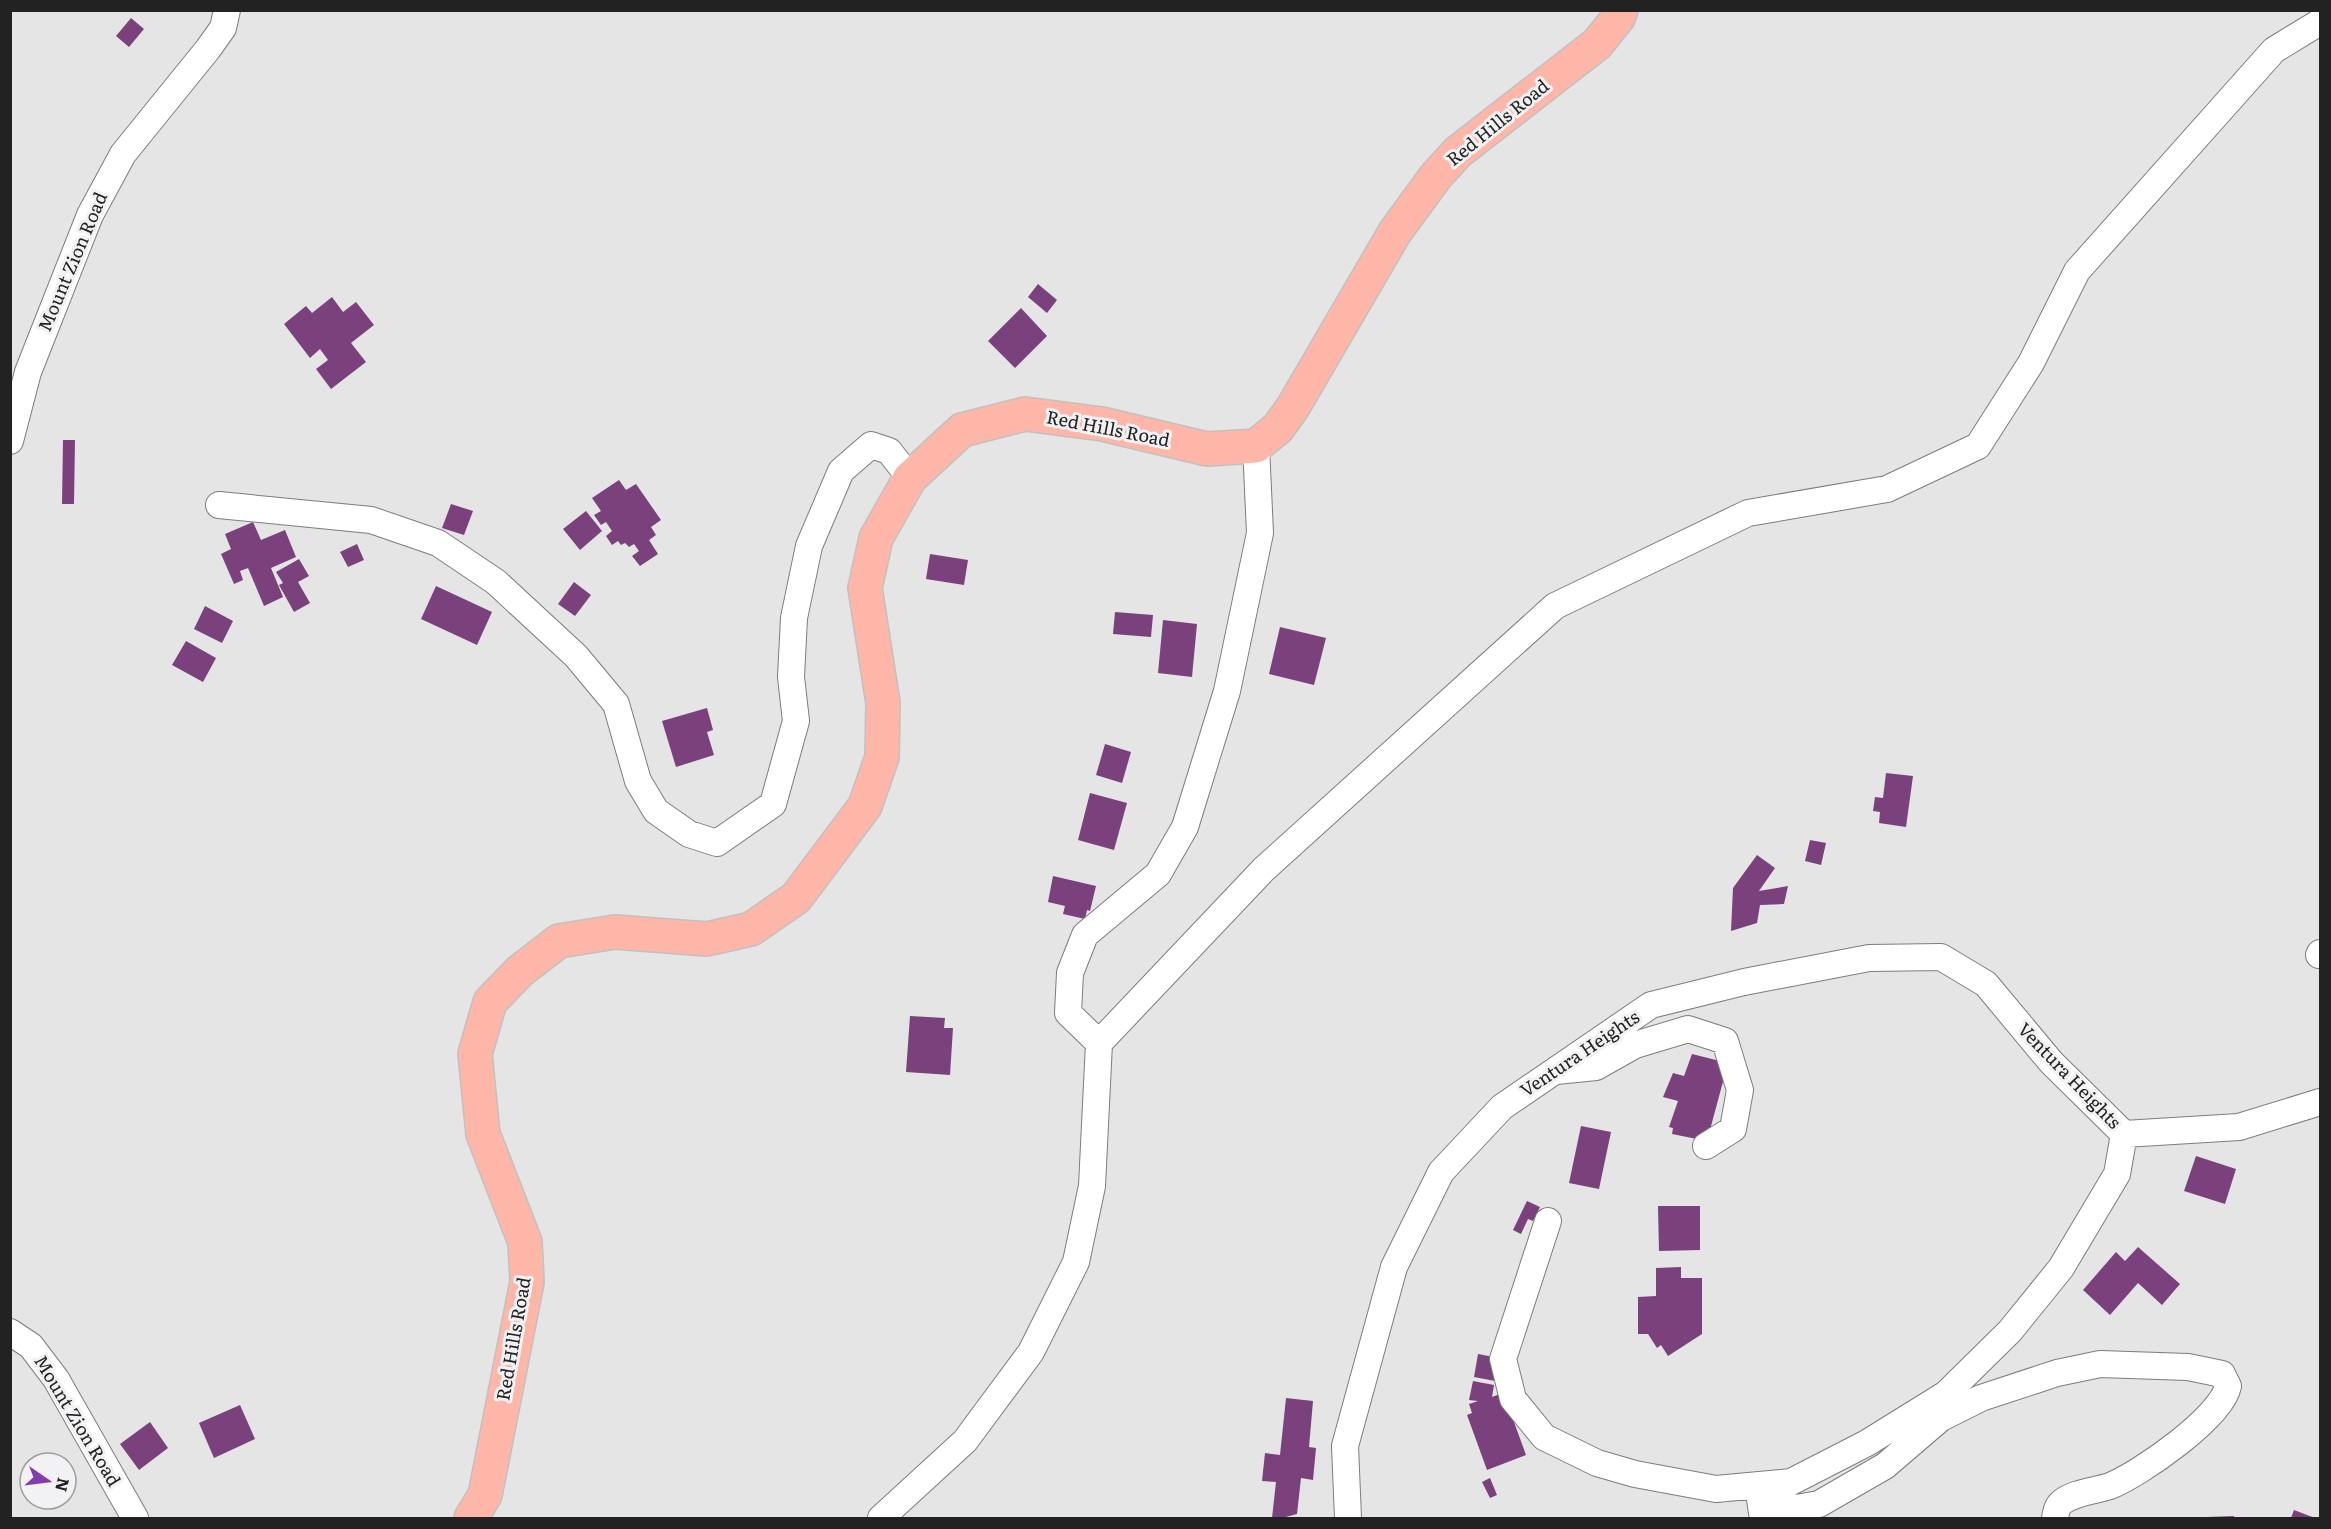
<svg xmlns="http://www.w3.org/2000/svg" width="2331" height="1529" viewBox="0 0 2331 1529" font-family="Literata,serif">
	<rect width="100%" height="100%" fill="#e5e5e6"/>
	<path fill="#7b417c" d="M131,18L144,29L129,47L116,36Z
		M1038,284L1057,300L1047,313L1028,297Z
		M332,297L343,312L356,302L374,325L351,343L366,362L331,389L316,369L328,360L320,349L310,358L284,324L306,306L312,313Z
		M1021,308L1047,336L1015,368L988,341Z
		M63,440H75L74,504H62Z
		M619,480L626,490L636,484L661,520L651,527L656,535L649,540L658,554L640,566L632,556L639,551L634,544L629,547L625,543L621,545L618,541L612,545L606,536L612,531L606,522L601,525L594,515L601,511L592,498Z
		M451,504L473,511L464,535L442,528Z
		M586,511L602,531L580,550L563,529Z
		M253,522L261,540L285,530L296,557L271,568L283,597L264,606L248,568L240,571L243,580L234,584L221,554L231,549L225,534Z
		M357,544L364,560L348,567L340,552Z
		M930,554L968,560L964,585L926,579Z
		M299,559L309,576L298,582L310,603L294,612L279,585L283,583L276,572Z
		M574,582L591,595L575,616L558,604Z
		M436,586L492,612L477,645L421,619Z
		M205,606L233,621L222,643L194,629Z
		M1115,612L1153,615L1151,637L1113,634Z
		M1163,620L1197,624L1192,677L1158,673Z
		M1280,627L1326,638L1314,685L1269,674Z
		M186,641L216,658L203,682L172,665Z
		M707,708L713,730L707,732L714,755L676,767L662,721Z
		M1105,744L1131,752L1122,783L1096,775Z
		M1886,773L1913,776L1906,827L1879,823L1880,812L1873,811L1875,797L1883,798Z
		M1090,793L1127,803L1114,850L1078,840Z
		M1810,840L1826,843L1821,865L1805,861Z
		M1757,855L1775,868L1759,891L1788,886L1784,904L1760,905L1757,923L1731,931L1733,888Z
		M1053,876L1096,886L1090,911L1087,910L1085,919L1063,914L1065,906L1048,902Z
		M910,1016L945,1018L944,1028H953L950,1075L906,1072Z
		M1692,1054L1728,1063L1707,1141L1672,1134L1673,1128L1669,1127L1678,1101L1663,1097L1673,1073L1684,1076Z
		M1581,1126L1611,1132L1599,1189L1569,1183Z
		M2196,1156L2236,1169L2225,1204L2184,1191Z
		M1527,1201L1540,1207L1533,1221L1528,1219L1521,1234L1513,1230Z
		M1658,1206H1700V1250L1659,1251Z
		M2138,1247L2180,1284L2162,1305L2138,1283L2110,1315L2083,1290L2116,1252L2125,1261Z
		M1681,1267V1278H1702V1334L1668,1356L1661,1345L1657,1348L1648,1334H1638V1297L1656,1296V1268Z
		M1478,1354L1499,1358L1495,1381L1474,1377Z
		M1473,1381L1494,1385L1492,1397L1500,1394L1506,1400L1526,1455L1487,1470L1467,1415L1472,1413L1469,1404L1478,1401L1469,1400Z
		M1286,1398L1313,1401L1309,1447L1316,1448L1313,1480L1301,1478L1297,1514L1282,1518H1272L1276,1482L1262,1481L1265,1453L1280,1455Z
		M240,1405L255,1439L214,1458L199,1423Z
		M150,1422L168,1448L139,1470L120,1444Z
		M1490,1478L1497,1495L1490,1498L1482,1482Z
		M2294,1510L2315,1518H2291Z
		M2234,1516V1518H2207V1517Z"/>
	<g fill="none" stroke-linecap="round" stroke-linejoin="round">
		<g stroke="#7d7d7f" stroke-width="28">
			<path id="minor" d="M10,441L28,372L90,215L123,154L208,49L223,28L227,10
				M219,505L371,520L438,543L496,582L576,656L616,704L638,781L656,811L689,834L717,843L773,804L796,721L791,677L794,618L809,546L841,471L871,445L889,451L910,478
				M2319,955L2320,953
				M1099,1043L1264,869L1555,606L1748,513L1887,489L1978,446L2031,363L2077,271L2274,50L2320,22
				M1556,1071L1596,1067L1635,1045L1688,1029L1725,1041L1740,1090L1733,1129L1706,1146
				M2124,1134L2239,1127L2320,1102
				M10,1332L31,1346L56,1379L135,1518
				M1758,1485L1762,1513L1777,1503L1796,1508L1819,1504L1885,1466L1941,1418L1981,1398L2057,1373L2100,1364L2188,1367L2222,1374L2228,1386C2222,1417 2140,1474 2110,1486C2095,1491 2075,1492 2062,1502C2057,1506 2056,1512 2055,1518
				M881,1518L965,1441L1031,1352L1076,1262L1092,1186L1099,1043L1068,1013L1070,973L1085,935L1158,874L1185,827L1227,691L1260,533L1256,446
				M1348,1518L1345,1446L1394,1267L1441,1172L1502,1107L1651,1005L1744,982L1869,958L1941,957L1986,984L2051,1062L2124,1134L2117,1174L2061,1268L2010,1331L1946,1394L1867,1443L1791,1482L1716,1489L1635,1474L1597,1463L1544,1437L1513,1399L1503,1359L1548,1221"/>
		</g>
		<g stroke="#c1c1c1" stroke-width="36">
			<path id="major" d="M471,1518L485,1495L527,1282L525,1242L483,1134L475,1054L490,1002L520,971L559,941L615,932L707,939L751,929L796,898L865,806L882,757L883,703L865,588L876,538L910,478L962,430L1025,414L1102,424L1207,449L1256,446L1278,428L1293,407L1395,232L1436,176L1458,152L1597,44L1618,18L1621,10"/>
		</g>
		<use href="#minor" stroke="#fff" stroke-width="26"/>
		<use href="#major" stroke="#fdb6a8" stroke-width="33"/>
	</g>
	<g text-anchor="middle" stroke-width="6" stroke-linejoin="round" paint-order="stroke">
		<g font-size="18" fill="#222" stroke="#f2f2f4">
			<text transform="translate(1498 123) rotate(-39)" y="6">Red Hills Road</text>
			<text transform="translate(73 262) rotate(-67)" y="6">Mount Zion Road</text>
			<text transform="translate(1108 429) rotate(11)" y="6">Red Hills Road</text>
			<text transform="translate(1580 1054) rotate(-34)" y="6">Ventura Heights</text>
			<text transform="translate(2069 1076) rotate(46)" y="6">Ventura Heights</text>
			<text transform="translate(514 1339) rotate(-80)" y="6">Red Hills Road</text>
			<text transform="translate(77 1421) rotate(59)" y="6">Mount Zion Road</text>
		</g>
	</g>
	<rect width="2331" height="1529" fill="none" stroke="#222222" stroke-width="24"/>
	<g transform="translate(48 1481) rotate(104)"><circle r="28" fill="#f2f2f4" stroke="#9f9fa0" stroke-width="1.5"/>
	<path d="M0-4.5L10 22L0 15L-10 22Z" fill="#823caf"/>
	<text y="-9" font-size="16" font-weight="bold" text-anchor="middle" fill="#222222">N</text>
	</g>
</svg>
